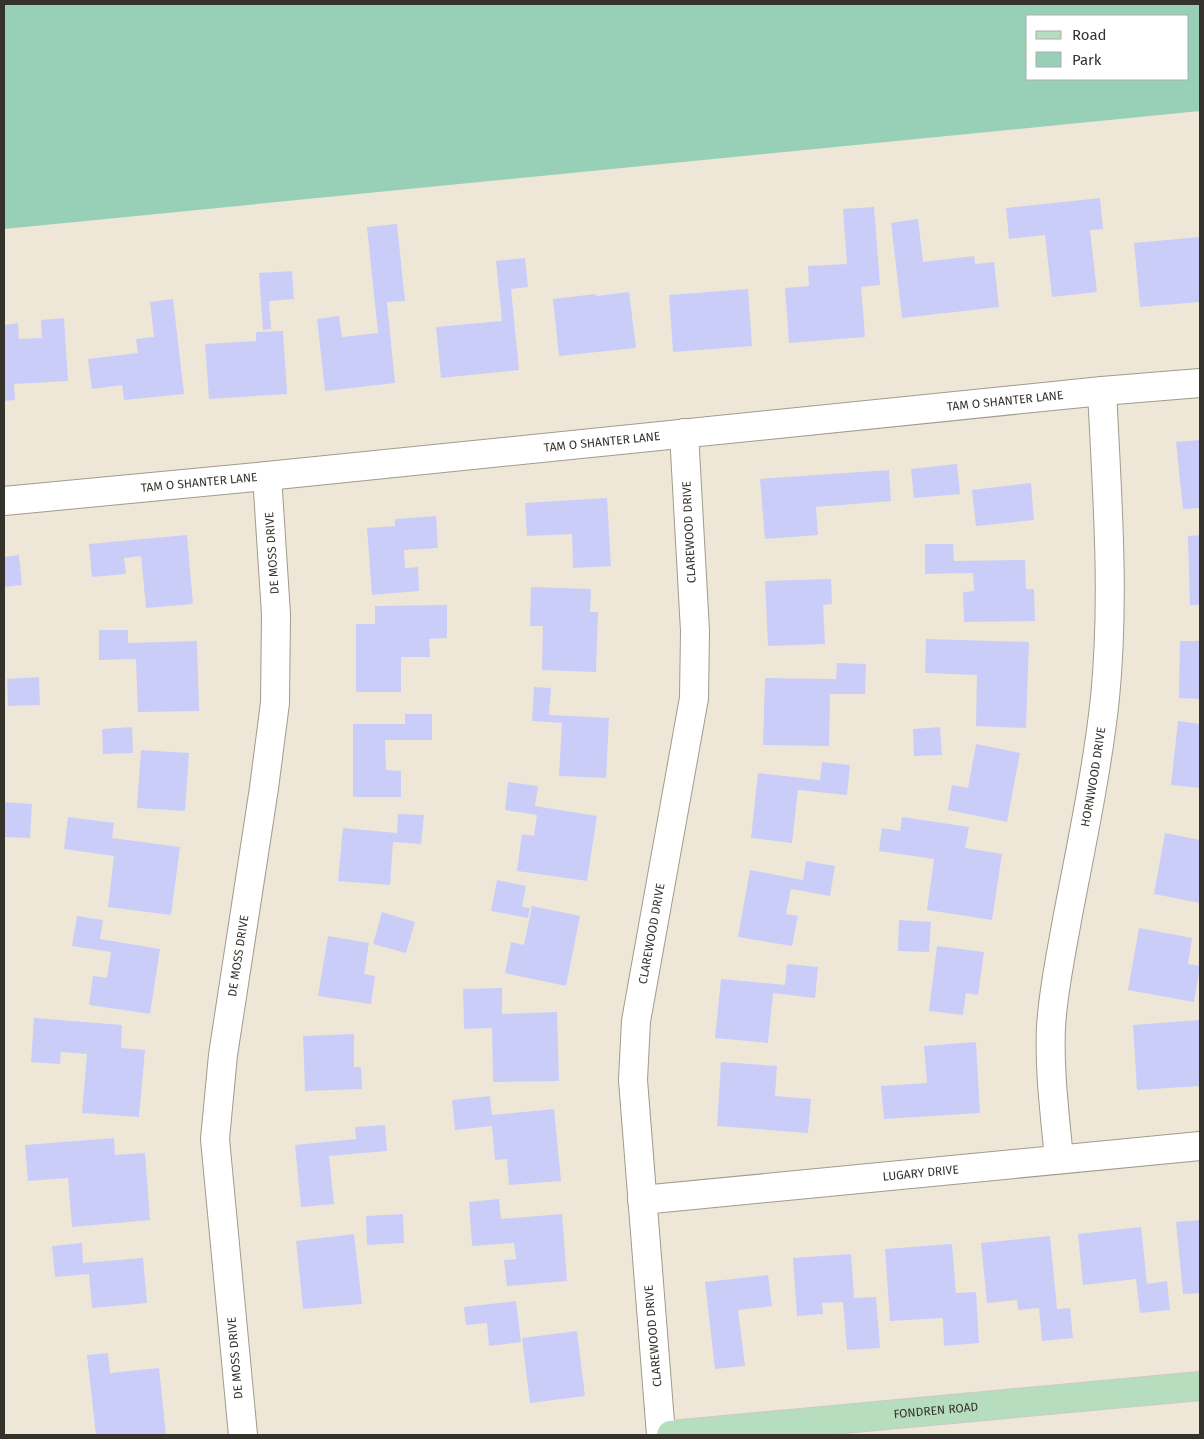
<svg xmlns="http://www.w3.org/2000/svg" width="1204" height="1439" viewBox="0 0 1204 1439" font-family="'Fira Sans',sans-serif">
	<rect width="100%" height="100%" fill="#eee7d8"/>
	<path fill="#98d0b7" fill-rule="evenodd" d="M4,4H1200V111L4,229ZM1028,16H1188V79H1028Z"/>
	<path fill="#cbcdf9" d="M1100,198L1103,229L1090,230L1097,292L1052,297L1045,235L1009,239L1006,208Z
		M874,207L880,285L861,287L865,337L789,343L785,288L809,286L808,266L847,264L843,209Z
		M918,219L923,262L974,256L975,264L994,262L999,307L902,318L891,223Z
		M397,224L405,301L387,302L395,383L325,391L317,319L339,316L342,337L378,333L367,227Z
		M1200,237V302L1140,307L1134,243Z
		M525,258L528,287L511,289L519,370L441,378L436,327L502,321L496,261Z
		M292,271L294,299L269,301L271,329L263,330L259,273Z
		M748,289L752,346L673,352L669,295Z
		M629,292L636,348L559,356L553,299L596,294L597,296Z
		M173,299L184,394L124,400L122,385L92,389L88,359L138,353L136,339L154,337L150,302Z
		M64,318L68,381L14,384L15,400L4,401V325L18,323L19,339L42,338L41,320Z
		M283,331L287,394L209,399L205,344L256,341V332Z
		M1200,440V508L1183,509L1176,442Z
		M957,464L960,494L914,498L911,469Z
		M889,470L891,501L816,507L818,535L765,539L760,479Z
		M1031,483L1034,520L976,526L972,490Z
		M607,498L611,566L573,568L572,534L527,536L525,503Z
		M436,516L438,548L404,550L405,568L418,567L419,591L372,595L367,528L395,526V519Z
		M187,535L193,604L146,608L141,556L124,558L126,574L92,577L89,544Z
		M1200,535V605H1190L1188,536Z
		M925,544H953L954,561L1025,560L1026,589H1034L1035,621L964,622L963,592L974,591L973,573L925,574Z
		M19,555L22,585L4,587V557Z
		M831,579L832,604L823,605L825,644L768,646L765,581Z
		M531,587L591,589L590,612H598L596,672L542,670L543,626H530Z
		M447,605V638L429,639L430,657H401V692H356V624H375V606Z
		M99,630H128V643L197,641L199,711L138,712L136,659L99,660Z
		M926,639L1029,642L1026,728L976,726L977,675L925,673Z
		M1180,641H1200V699L1179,698Z
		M837,663L866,664L865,694H830L829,746L763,745L765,678L836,679Z
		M39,677L40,705L8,706L7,679Z
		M534,687L551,688L549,715L609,718L606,778L559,776L562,723L532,721Z
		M405,714H432V740H385L386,770L401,771V797H353V724H405Z
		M1178,721L1200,724V788L1171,785Z
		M132,727L133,753L103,754L102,729Z
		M940,727L942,755L914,756L913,729Z
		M976,744L1020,753L1007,822L948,810L952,785L968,788Z
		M141,750L189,753L185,811L137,808Z
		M822,762L850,765L847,795L798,790L792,843L751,838L758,773L820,780Z
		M508,782L538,786L535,806L597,816L587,881L517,871L522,834L534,836L537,815L505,810Z
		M4,802L32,804L30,838L4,837Z
		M398,814L424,815L421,844L393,842L390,885L338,881L343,828L397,833Z
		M68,817L114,823L112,838L180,847L171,915L108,907L114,856L64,849Z
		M902,817L969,827L965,848L1002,854L992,920L927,910L934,859L879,851L882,828L900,831Z
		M1165,833L1200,840V903L1154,894Z
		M806,861L835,866L830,896L791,889L786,914L798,916L792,946L738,937L750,870L803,880Z
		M497,880L526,886L522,907L530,908L528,918L491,911Z
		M532,906L580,916L566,986L505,973L511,942L524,945Z
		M382,912L415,922L406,953L373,944Z
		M77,916L103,920L100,939L160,949L150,1014L89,1005L93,976L107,978L111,952L72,946Z
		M899,920L931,922L929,952L898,951Z
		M1139,928L1192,938L1188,964L1200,966L1194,1002L1128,990Z
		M328,936L369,943L364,974L375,976L371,1004L318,996Z
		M937,946L984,952L978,995L966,993L963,1015L929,1011Z
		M787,964L818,967L815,998L773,993L768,1043L715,1038L721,979L785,985Z
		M502,988V1014L557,1012L559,1081L493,1082L492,1028L464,1029L463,989Z
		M34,1018L122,1025L121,1048L145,1050L139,1117L82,1113L87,1054L61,1052L60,1064L31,1062Z
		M1200,1020V1086L1137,1090L1133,1025Z
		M354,1034V1067H361L362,1089L305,1091L303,1036Z
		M976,1042L980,1113L884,1119L881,1086L927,1083L924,1046Z
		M721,1062L777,1066L775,1096L811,1099L808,1133L717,1126Z
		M490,1096L492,1115L554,1109L561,1181L509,1185L507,1159L495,1160L492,1126L455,1130L452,1100Z
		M385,1125L387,1151L329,1156L334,1204L301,1207L295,1145L356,1139L355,1127Z
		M114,1138L115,1155L145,1153L150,1220L72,1227L68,1178L28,1181L25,1145Z
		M499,1199L501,1219L562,1214L567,1281L507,1286L504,1260L516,1259L514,1243L472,1246L469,1202Z
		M403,1214L404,1243L367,1245L366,1216Z
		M1200,1220V1293L1183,1294L1176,1222Z
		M1141,1227L1147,1284L1167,1281L1170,1310L1140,1313L1136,1279L1083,1285L1078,1234Z
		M354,1234L362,1304L303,1309L296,1241Z
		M1050,1236L1057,1309L1070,1308L1073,1338L1042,1341L1039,1308L1018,1310L1017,1300L987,1303L981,1243Z
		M82,1243L83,1263L143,1258L147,1303L92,1308L89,1274L55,1277L52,1246Z
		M952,1244L956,1293L976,1292L979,1343L944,1346L943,1318L890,1321L885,1249Z
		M851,1254L854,1298L876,1297L880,1348L847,1350L843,1302L822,1303L823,1314L797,1316L793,1258Z
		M768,1275L772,1306L738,1310L745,1366L715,1369L705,1282Z
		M516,1301L521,1342L489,1346L487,1323L466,1325L464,1307Z
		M577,1331L585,1396L530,1403L522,1338Z
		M108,1353L110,1373L159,1368L166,1435H96L87,1355Z"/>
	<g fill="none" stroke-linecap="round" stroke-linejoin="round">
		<g stroke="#a29b8d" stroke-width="30">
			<g id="minor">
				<path id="s1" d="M4,501L267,476L1102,391L1200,383"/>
				<path id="s2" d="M1059,1159C1055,1115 1049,1071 1051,1027C1053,991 1061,955 1067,920C1081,846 1097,772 1105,698C1115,596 1107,493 1102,391"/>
				<path id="s3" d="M642,1200L1200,1146"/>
				<path id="s4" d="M243,1435L215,1139L223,1055L264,788L275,703L276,614L267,476"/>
				<path id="s5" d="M661,1435L633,1080L636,1021L694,698L695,631L684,433"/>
			</g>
		</g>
		<g stroke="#cacac8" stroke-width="30">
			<g id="major">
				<path id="s6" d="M671,1435L1200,1386"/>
			</g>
		</g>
		<use href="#minor" stroke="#fff" stroke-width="28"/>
		<use href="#major" stroke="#b6ddbd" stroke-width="28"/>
	</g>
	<g text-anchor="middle" stroke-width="4" stroke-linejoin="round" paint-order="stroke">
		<g font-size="12" fill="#35322c" stroke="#fff">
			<text dy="4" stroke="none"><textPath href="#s1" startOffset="1006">TAM O SHANTER LANE</textPath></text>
			<text dy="4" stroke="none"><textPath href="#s1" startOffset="601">TAM O SHANTER LANE</textPath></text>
			<text dy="4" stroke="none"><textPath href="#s1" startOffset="196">TAM O SHANTER LANE</textPath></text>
			<text transform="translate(689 532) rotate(-93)" y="4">CLAREWOOD DRIVE</text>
			<text transform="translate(272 553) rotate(-94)" y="4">DE MOSS DRIVE</text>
			<text dy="4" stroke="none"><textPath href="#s2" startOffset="386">HORNWOOD DRIVE</textPath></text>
			<text dy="4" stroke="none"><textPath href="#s5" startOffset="504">CLAREWOOD DRIVE</textPath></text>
			<text dy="4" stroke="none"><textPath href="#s4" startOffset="482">DE MOSS DRIVE</textPath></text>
			<text dy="4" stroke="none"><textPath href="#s3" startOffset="280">LUGARY DRIVE</textPath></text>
			<text transform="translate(653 1336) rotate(-95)" y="4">CLAREWOOD DRIVE</text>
			<text transform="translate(235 1358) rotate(-95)" y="4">DE MOSS DRIVE</text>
			<text dy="4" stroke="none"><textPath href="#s6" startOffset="266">FONDREN ROAD</textPath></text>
		</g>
	</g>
	<rect width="1204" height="1439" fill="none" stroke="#35322c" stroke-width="10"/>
	<rect x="1026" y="15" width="162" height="65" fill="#ffffff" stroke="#aeadab"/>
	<rect x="1036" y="31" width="25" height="8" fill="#b6ddbd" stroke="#aeadab"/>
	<text x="1072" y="40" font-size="15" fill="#35322c">Road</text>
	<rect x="1036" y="52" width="25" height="15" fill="#98d0b7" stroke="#aeadab"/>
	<text x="1072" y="65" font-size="15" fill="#35322c">Park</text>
</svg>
